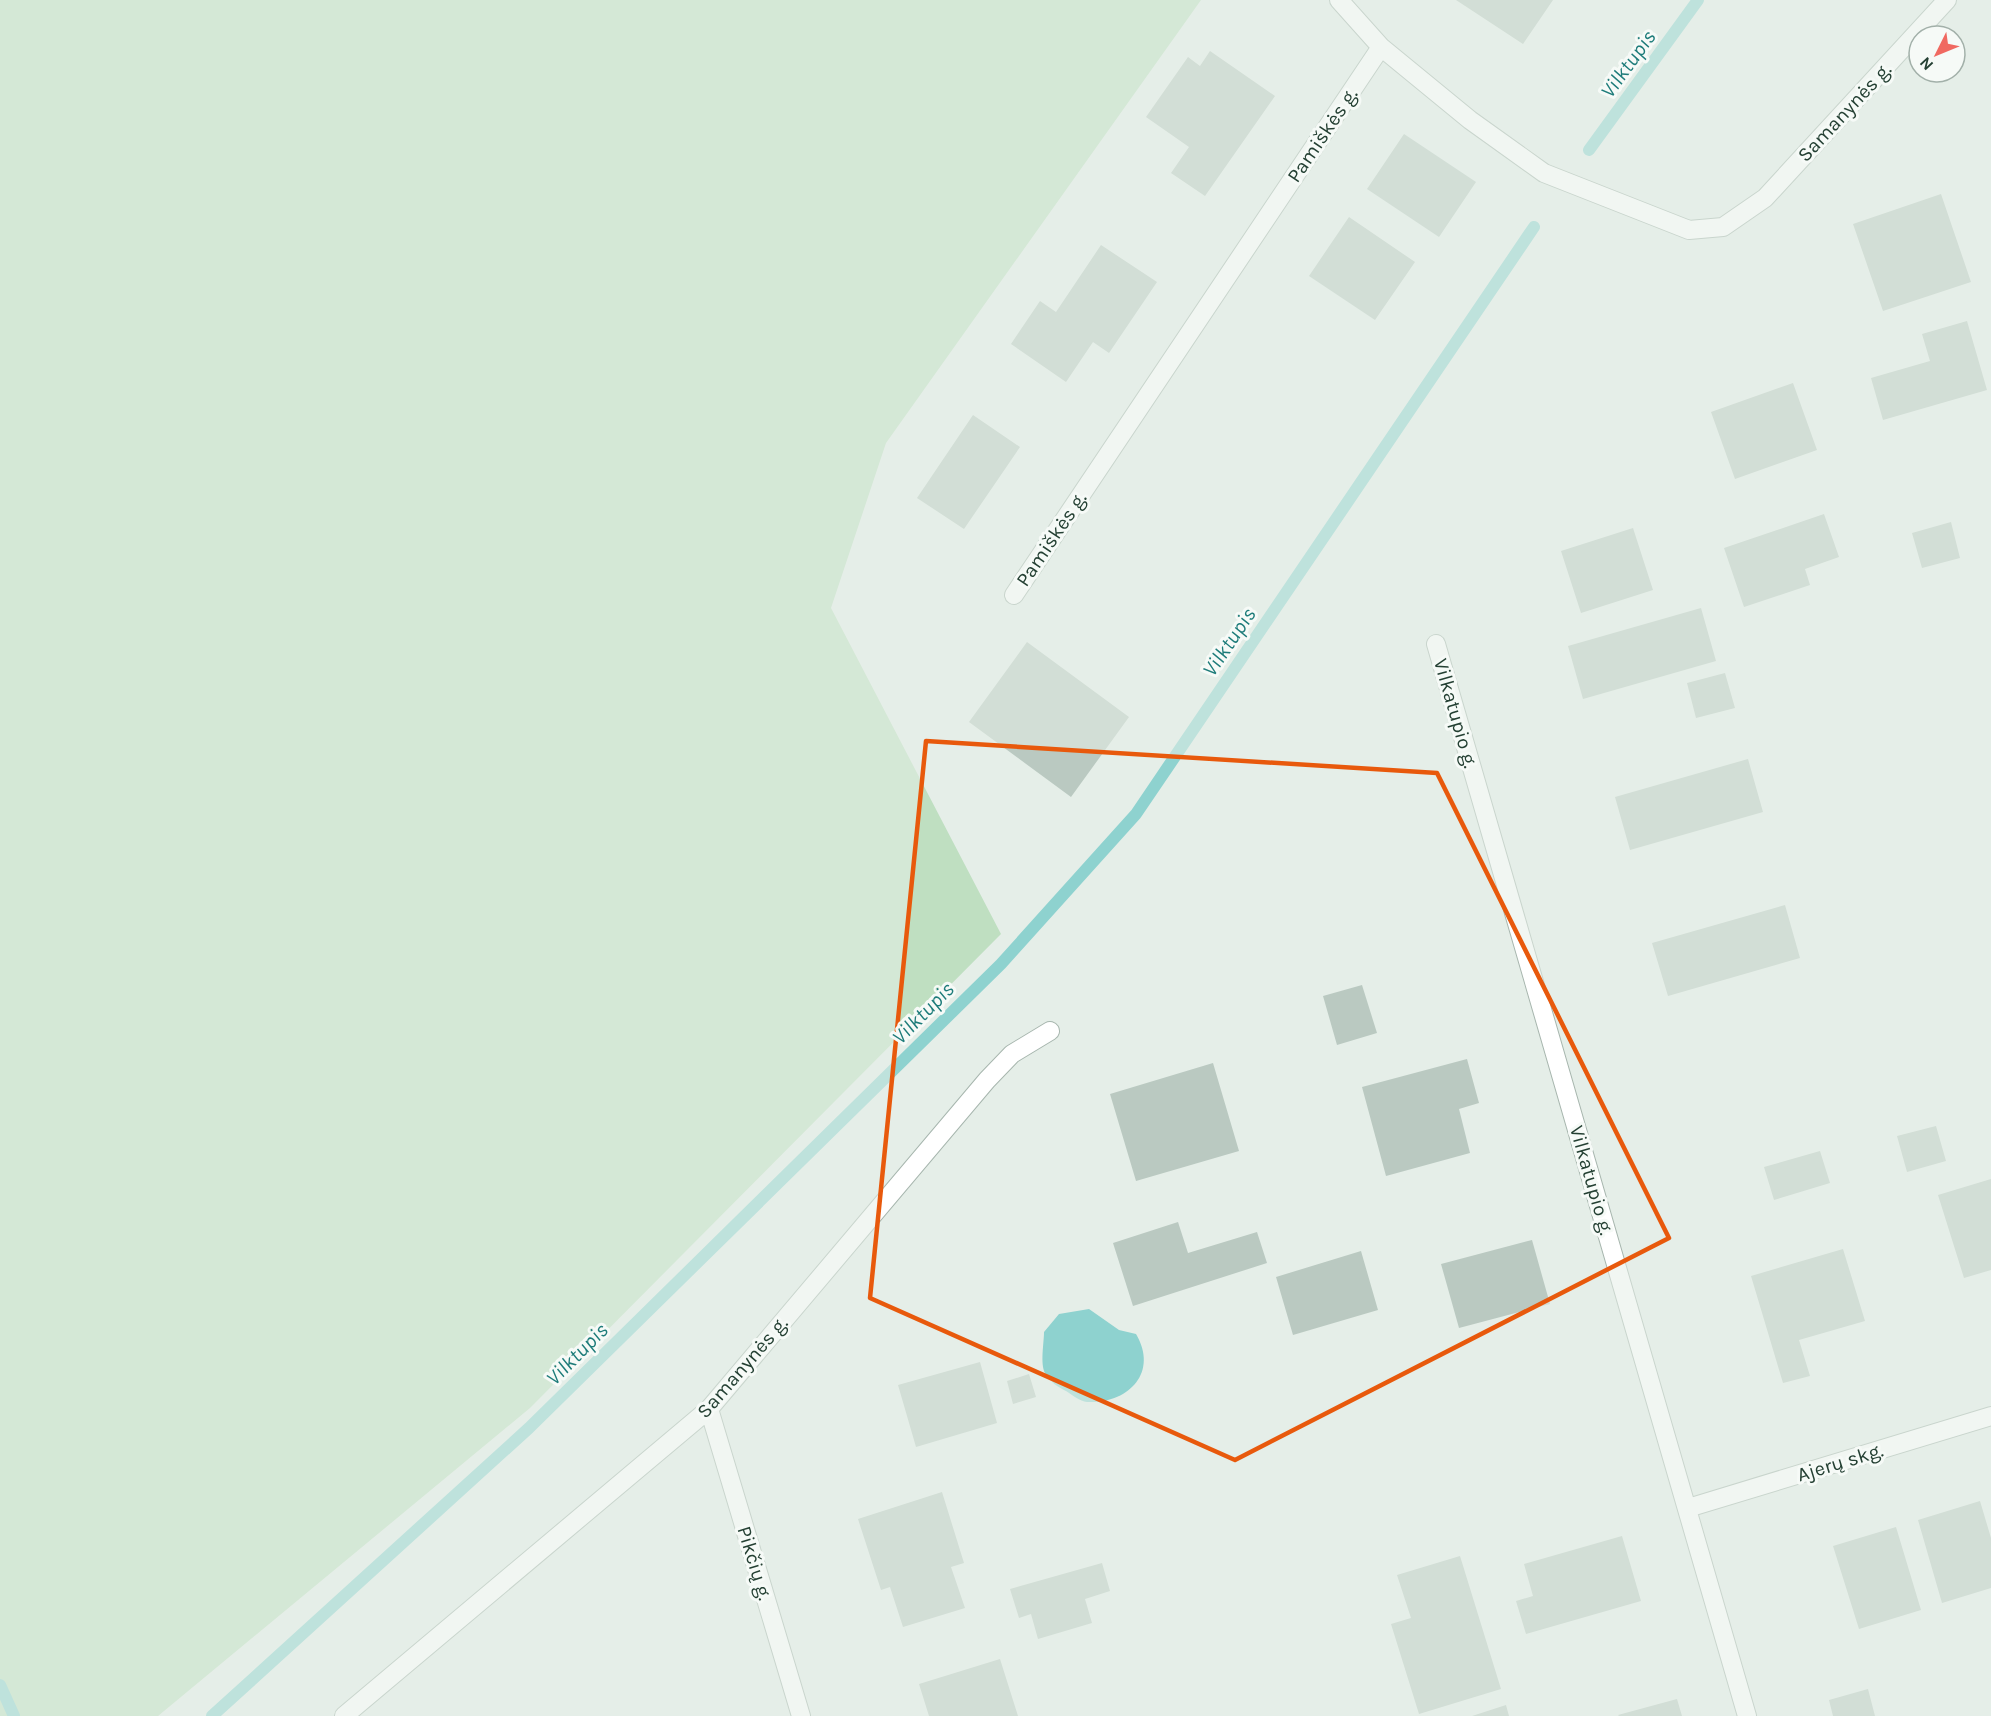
<svg xmlns="http://www.w3.org/2000/svg" width="1991" height="1716" viewBox="0 0 1991 1716" font-family="Karla,sans-serif">
	<rect width="100%" height="100%" fill="#e5eee8"/>
	<path fill="#bfdfc1" d="M0,0H1201L886,443L831,608L1001,934L530,1408L158,1716H0Z"/>
	<path fill="#8ed2cf" d="M1089,1309L1119,1330L1136,1334C1159,1373 1128,1404 1087,1402C1080,1401 1072,1395 1066,1391C1058,1387 1050,1382 1045,1373C1040,1364 1044,1343 1044,1332L1059,1314Z"/>
	<g fill="none" stroke-linecap="round" stroke-linejoin="round">
		<path stroke="#8ed2cf" stroke-width="12" d="M1589,150L1698,0
			M0,1685L14,1716
			M212,1716L529,1428L1001,964L1136,814L1534,227"/>
	</g>
	<path fill="#bac9c1" d="M1456,0H1553L1523,44Z
		M1210,51L1275,96L1205,196L1171,173L1189,147L1146,117L1188,57L1200,66Z
		M1404,134L1476,182L1439,237L1367,189Z
		M1941,194L1971,282L1883,311L1853,224Z
		M1349,217L1415,262L1375,320L1309,276Z
		M1101,245L1157,282L1109,353L1093,342L1066,382L1011,344L1040,301L1056,312Z
		M1967,321L1987,390L1883,420L1871,378L1930,361L1922,334Z
		M1793,383L1817,450L1735,479L1711,412Z
		M973,415L1020,447L964,529L917,498Z
		M1824,514L1839,557L1805,569L1810,585L1744,607L1724,548Z
		M1951,522L1960,558L1922,568L1912,533Z
		M1633,528L1653,590L1581,613L1561,551Z
		M1701,608L1716,661L1583,699L1568,646Z
		M1027,642L1129,717L1071,797L969,722Z
		M1725,673L1735,708L1696,718L1687,683Z
		M1748,759L1763,812L1630,850L1615,797Z
		M1785,905L1800,958L1668,996L1652,943Z
		M1362,985L1377,1033L1337,1045L1323,996Z
		M1467,1059L1479,1103L1459,1109L1470,1153L1386,1176L1362,1087Z
		M1213,1063L1239,1151L1136,1181L1110,1094Z
		M1936,1126L1946,1161L1907,1172L1897,1136Z
		M1820,1151L1830,1183L1774,1200L1764,1167Z
		M1991,1179V1270L1964,1278L1938,1195Z
		M1178,1222L1188,1253L1257,1232L1267,1263L1133,1306L1113,1243Z
		M1532,1240L1550,1304L1459,1328L1441,1264Z
		M1843,1249L1865,1321L1799,1340L1810,1376L1783,1383L1751,1276Z
		M1361,1251L1378,1310L1293,1335L1276,1277Z
		M980,1362L997,1423L916,1447L898,1385Z
		M1029,1374L1036,1397L1013,1404L1007,1381Z
		M942,1492L964,1563L951,1567L965,1608L903,1627L890,1587L881,1590L858,1519Z
		M1980,1501L1991,1538V1588L1942,1603L1918,1520Z
		M1896,1527L1921,1610L1859,1629L1833,1546Z
		M1622,1536L1641,1601L1526,1634L1516,1601L1533,1596L1524,1564Z
		M1460,1556L1501,1689L1419,1714L1391,1624L1411,1618L1397,1575Z
		M1102,1563L1110,1591L1085,1599L1092,1623L1038,1639L1031,1614L1019,1618L1010,1589Z
		M1000,1659L1018,1716H929L919,1684Z
		M1868,1689L1875,1716H1833L1829,1700Z
		M1677,1699L1682,1716H1619L1618,1715Z
		M1506,1705L1509,1716H1472Z"/>
	<g fill="none" stroke-linecap="round" stroke-linejoin="round">
		<g stroke="#a7b6ae" stroke-width="20">
			<path id="minor" d="M1339,0L1381,47
				M1014,595L1381,47L1470,120L1544,173L1689,230L1723,227L1765,198L1947,0
				M1436,644L1747,1716
				M709,1409L801,1716
				M1688,1508L1991,1416
				M344,1716L709,1409L987,1080L1012,1054L1050,1031"/>
		</g>
		<use href="#minor" stroke="#fff" stroke-width="18"/>
	</g>
	<path d="M0 0H1991V1716H0ZM926,741L1437,773L1669,1238L1235,1460L870,1298Z" fill="#e5eee8" fill-opacity=".55" fill-rule="evenodd"/>
	<path fill="none" stroke="#e8590c" stroke-width="4.5" stroke-linejoin="round" d="M926,741L1437,773L1669,1238L1235,1460L870,1298Z"/>
	<g text-anchor="middle" stroke-width="6" stroke-linejoin="round" paint-order="stroke">
		<g font-size="20" fill="#244033" stroke="#f6faf7">
			<text transform="translate(1844 112) rotate(-47)" y="7">Samanynės g.</text>
			<text transform="translate(1322 135) rotate(-56)" y="7">Pamiškės g.</text>
			<text transform="translate(1051 539) rotate(-56)" y="7">Pamiškės g.</text>
			<text transform="translate(1456 713) rotate(74)" y="7">Vilkatupio g.</text>
			<text transform="translate(1592 1180) rotate(74)" y="7">Vilkatupio g.</text>
			<text transform="translate(742 1367) rotate(-49)" y="7">Samanynės g.</text>
			<text transform="translate(1840 1462) rotate(-17)" y="7">Ajerų skg.</text>
			<text transform="translate(755 1563) rotate(73)" y="7">Pikčių g.</text>
		</g>
		<g font-size="21" font-style="italic" fill="#1e7c7a" stroke="#f6faf7">
			<text transform="translate(1628 64) rotate(-54)" y="7">Vilktupis</text>
			<text transform="translate(1229 642) rotate(-56)" y="7">Vilktupis</text>
			<text transform="translate(923 1013) rotate(-45)" y="7">Vilktupis</text>
			<text transform="translate(577 1354) rotate(-45)" y="7">Vilktupis</text>
		</g>
	</g>
	<g transform="translate(1937 54) rotate(227)"><circle r="28" fill="#f6faf7" stroke="#a2b0a9" stroke-width="1.5"/>
	<path d="M0-4.5L10 22L0 15L-10 22Z" fill="#f06961"/>
	<text y="-9" font-size="16" font-weight="bold" text-anchor="middle" fill="#244033">N</text>
	</g>
</svg>
